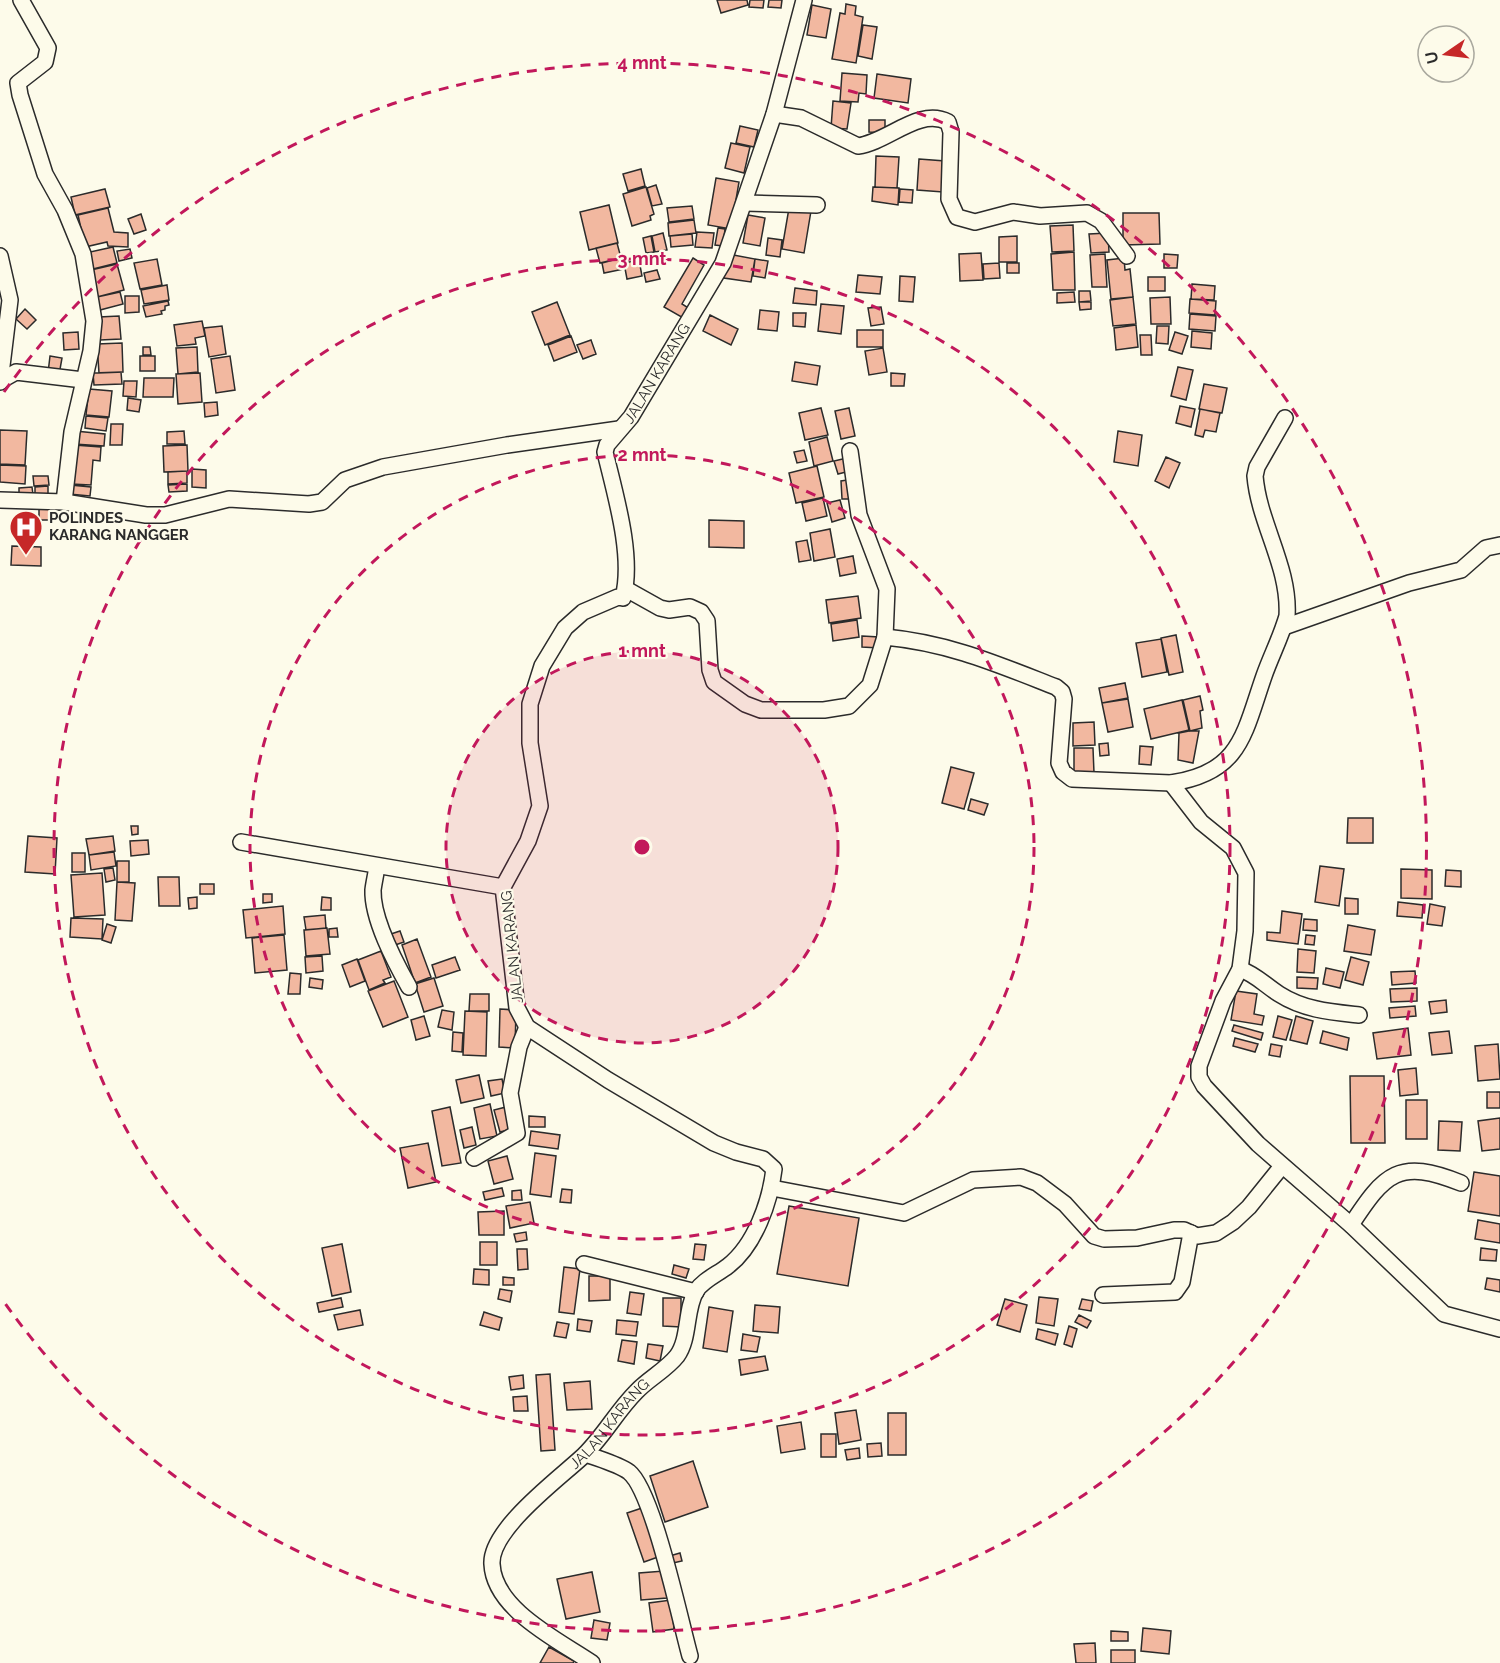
<svg xmlns="http://www.w3.org/2000/svg" width="1500" height="1663" viewBox="0 0 1500 1663" font-family="Raleway,sans-serif">
	<rect width="100%" height="100%" fill="#fdfbea"/>
	<path fill="#f2b8a0" stroke="#2b2b2b" stroke-width="1.5" d="M717,0H747L748,5L721,13Z
		M750,0H764L763,8L749,7Z
		M769,0H782L781,8L768,7Z
		M846,4L856,6L855,15L863,17L856,63L832,59L840,13L845,14Z
		M812,5L831,9L826,38L807,35Z
		M863,25L877,27L872,59L858,56Z
		M842,73L867,75L866,94L859,93L858,102L840,101Z
		M877,74L911,79L908,103L874,98Z
		M833,101L851,103L847,129L831,128Z
		M869,120H885V133L869,132Z
		M740,126L758,130L754,147L736,143Z
		M731,143L750,147L744,173L725,168Z
		M876,156L899,157L897,188L875,187Z
		M919,159L945,161L943,192L917,190Z
		M641,169L645,186L628,191L623,174Z
		M716,178L739,182L731,229L708,225Z
		M656,185L662,204L652,206L647,188Z
		M646,187L654,214L650,216L651,220L632,226L623,194Z
		M873,187L899,188L898,205L872,201Z
		M105,189L110,207L75,215L71,197Z
		M900,189L913,190L912,203L899,202Z
		M609,205L618,243L589,250L580,212Z
		M692,206L694,219L669,222L667,208Z
		M108,208L114,232L128,233V247L108,246L107,242L85,247L78,215Z
		M789,208L811,211L804,253L782,249Z
		M1123,213H1159L1160,244L1123,245Z
		M141,214L146,230L134,234L128,219Z
		M748,215L765,218L760,246L743,243Z
		M694,220L696,233L669,236L668,223Z
		M1073,225L1074,251L1052,252L1050,226Z
		M718,228L725,229L723,246L715,245Z
		M697,232L714,233L712,248L695,247Z
		M663,233L667,250L655,252L652,236Z
		M1108,233L1109,252L1091,253L1089,234Z
		M692,234L693,245L671,247L670,236Z
		M651,236L654,252L646,253L643,238Z
		M1017,236V262H999V237Z
		M768,238L782,240L780,257L766,255Z
		M617,243L621,258L600,263L596,248Z
		M113,247L117,263L93,269L90,252Z
		M130,249L132,258L119,261L117,251Z
		M1074,252L1075,290H1053L1051,254Z
		M981,253L983,280L960,281L959,254Z
		M728,254L755,259L751,282L724,278Z
		M1105,254L1107,287H1092L1090,255Z
		M1164,254L1178,255L1177,268H1164Z
		M621,258L624,269L604,273L602,263Z
		M693,258L704,265L682,304L690,309L685,319L664,307Z
		M1124,258L1125,270L1130,269L1133,297L1111,299L1107,260Z
		M157,259L162,285L140,289L134,263Z
		M755,259L768,261L765,278L753,276Z
		M639,260L642,276L627,279L624,263Z
		M999,263L1000,278L984,279L983,264Z
		M1007,263H1019V273H1007Z
		M117,264L124,290L97,297L91,270Z
		M657,270L660,279L646,282L644,273Z
		M858,275L882,277L880,294L856,292Z
		M900,276L915,277L913,302L899,301Z
		M1148,277H1165V291H1148Z
		M1192,284L1215,286L1214,300L1191,299Z
		M167,285L169,300L144,304L141,290Z
		M795,288L817,291L816,305L793,303Z
		M1079,291H1090L1091,301L1079,302Z
		M120,292L123,304L100,310L97,297Z
		M1074,292L1075,302L1057,303V293Z
		M125,296H139V312L125,313Z
		M1133,297L1136,324L1113,326L1110,300Z
		M1170,297L1171,324H1151L1150,298Z
		M1190,299L1216,301L1215,315L1189,313Z
		M168,301L169,305L165,306V310L161,311L162,314L146,317L143,306Z
		M557,302L570,335L545,345L532,312Z
		M1079,302H1091V309L1080,310Z
		M821,304L844,306L841,334L818,331Z
		M881,307L884,324L871,326L868,308Z
		M25,309L36,320L27,329L16,319Z
		M760,310L779,312L777,331L758,329Z
		M793,313H806L805,327L793,326Z
		M1190,314L1216,316L1215,331L1189,329Z
		M710,315L738,329L731,345L703,331Z
		M119,316L121,339L100,340L99,317Z
		M202,321L205,336L195,338L196,344L177,346L174,325Z
		M1136,325L1138,347L1116,350L1114,328Z
		M222,326L226,354L209,357L204,328Z
		M1157,326H1169L1168,344L1156,343Z
		M857,330H883V347H857Z
		M1192,331L1212,333L1211,349L1191,347Z
		M78,332L79,349L64,350L63,333Z
		M1175,332L1188,336L1182,354L1169,350Z
		M1140,335H1151L1152,355H1141Z
		M571,336L577,352L554,361L548,345Z
		M591,340L596,354L583,359L577,345Z
		M122,343L123,372L99,373L97,344Z
		M143,347H150L151,355H143Z
		M197,347L198,372L178,374L176,348Z
		M883,348L887,372L869,375L865,351Z
		M50,356L62,358L59,375L48,373Z
		M140,356H155V371H140Z
		M230,356L235,390L216,393L211,359Z
		M795,362L820,366L817,385L792,381Z
		M1178,367L1193,370L1186,400L1171,396Z
		M121,372L122,384L94,385L93,373Z
		M200,373L202,402L178,404L176,374Z
		M891,373L905,374L904,386H891Z
		M144,378H174L173,397H143Z
		M124,381H137L136,397L123,396Z
		M1204,384L1227,388L1222,413L1199,409Z
		M89,389L112,391L109,417L86,415Z
		M128,398L141,400L139,412L127,410Z
		M217,402L218,415L205,417L204,403Z
		M1180,406L1195,409L1191,427L1176,423Z
		M821,408L828,435L805,440L799,413Z
		M849,408L855,436L841,439L835,411Z
		M1200,409L1220,413L1216,432L1205,430L1203,437L1195,435Z
		M86,416L108,418L106,431L85,428Z
		M111,424H123L122,445H110Z
		M0,430L27,431L25,465L0,464Z
		M75,431L105,434L104,446L74,444Z
		M184,431L185,444H167V432Z
		M1118,431L1142,435L1138,466L1114,462Z
		M827,437L833,461L814,466L809,442Z
		M74,445L101,447L100,461L93,460L91,485L71,484Z
		M187,445L188,471L164,472L163,446Z
		M804,450L807,461L797,463L794,452Z
		M1166,457L1180,463L1169,488L1155,481Z
		M847,458L850,471L838,474L834,461Z
		M0,465L26,466L25,484L0,482Z
		M817,466L824,497L796,503L789,473Z
		M192,469L206,470V488L192,487Z
		M187,471V483L168,484V472Z
		M33,476H48L49,485L34,486Z
		M847,480L849,499H842L841,481Z
		M187,484V491L169,492L168,485Z
		M70,485L91,487L90,496L69,494Z
		M48,486V495H35V487Z
		M32,487L33,495L19,496V488Z
		M823,498L827,516L806,521L802,503Z
		M840,500L845,518L832,522L827,503Z
		M39,508L54,509V520H39Z
		M709,520L744,521V548L709,547Z
		M830,529L835,557L814,561L810,533Z
		M807,540L811,560L799,562L796,542Z
		M12,546L41,547V566L11,565Z
		M853,556L856,573L840,576L837,559Z
		M858,596L861,618L829,623L826,600Z
		M857,620L859,637L833,641L831,624Z
		M1176,635L1183,672L1169,675L1161,638Z
		M862,636L879,637V648L862,647Z
		M1161,639L1167,672L1142,677L1136,643Z
		M1125,683L1128,698L1102,703L1099,688Z
		M1200,696L1203,710L1200,711L1202,728L1190,731L1183,700Z
		M1128,699L1133,727L1108,732L1102,703Z
		M1182,700L1189,730L1151,739L1144,709Z
		M1094,722L1095,745L1073,746V723Z
		M1189,731H1199L1193,763L1178,760L1179,733Z
		M1108,743L1109,755L1100,756L1099,744Z
		M1140,746L1153,747L1151,765L1139,764Z
		M1074,748H1093L1094,773H1074Z
		M951,767L974,773L964,809L942,803Z
		M971,799L988,804L984,815L968,810Z
		M1348,818H1373V843H1347Z
		M131,826H138V834L132,835Z
		M28,836L57,838L55,874L25,872Z
		M113,836L115,851L89,855L86,839Z
		M148,840L149,854L131,856L130,841Z
		M114,852L116,866L91,870L89,855Z
		M72,853H85V872H72Z
		M117,861H129V882H117Z
		M1320,866L1344,869L1339,906L1315,902Z
		M113,868L115,880L106,882L104,869Z
		M1401,869L1432,870V899L1401,898Z
		M1446,870L1461,871V887L1445,886Z
		M102,873L105,915L74,917L71,875Z
		M158,877H179L180,906H159Z
		M117,882L135,883L132,921L115,920Z
		M200,884H214V894H200Z
		M263,894H272V902L263,903Z
		M197,897V908L189,909L188,898Z
		M322,897L331,898V910H321Z
		M1345,898L1358,899V914H1345Z
		M1398,902L1423,905L1422,918L1397,916Z
		M1430,904L1445,907L1442,926L1427,924Z
		M283,906L285,934L246,938L243,910Z
		M1282,911L1302,914L1298,944L1267,940V932L1280,933Z
		M325,915L326,928L306,930L304,917Z
		M71,918L103,919L102,939L70,937Z
		M1304,919L1317,920V931L1303,930Z
		M107,924L116,927L111,943L102,940Z
		M1348,925L1375,930L1371,955L1344,951Z
		M327,928L330,954L306,956L304,930Z
		M337,928L338,937H329V929Z
		M400,931L404,942L392,946L388,935Z
		M284,935L287,970L255,973L252,938Z
		M1306,935L1315,936L1314,945L1305,944Z
		M417,939L431,977L415,983L402,945Z
		M1298,949L1316,951L1314,973L1297,972Z
		M381,951L391,977L383,980L385,983L369,990L358,960Z
		M322,956L323,971L306,973L305,957Z
		M455,957L460,970L436,978L432,965Z
		M1351,957L1369,962L1363,985L1345,980Z
		M357,959L365,981L350,987L342,965Z
		M1326,968L1344,972L1340,988L1323,984Z
		M1415,971L1416,983L1392,985L1391,972Z
		M290,973L301,974L300,994H288Z
		M1297,977L1318,978L1317,989L1297,988Z
		M310,978L323,980L322,989L309,987Z
		M434,978L443,1006L424,1012L415,984Z
		M394,981L408,1017L383,1027L368,991Z
		M1417,988V1001L1391,1002L1390,989Z
		M1236,991L1257,994L1254,1014L1264,1016L1262,1025L1231,1020Z
		M470,994H489V1011H469Z
		M1446,1000L1447,1012L1431,1014L1429,1002Z
		M1415,1006L1416,1016L1390,1018L1389,1008Z
		M500,1009L516,1010L515,1048L499,1047Z
		M442,1010L454,1012L452,1030L438,1027Z
		M465,1011L487,1012L486,1056L463,1055Z
		M424,1016L430,1036L416,1040L411,1020Z
		M1278,1016L1292,1020L1286,1040L1273,1037Z
		M1296,1016L1313,1021L1307,1044L1290,1040Z
		M1234,1025L1263,1033L1261,1040L1232,1031Z
		M1408,1028L1411,1055L1377,1059L1373,1033Z
		M1323,1031L1349,1038L1347,1050L1320,1043Z
		M1449,1031L1452,1053L1432,1055L1429,1033Z
		M453,1032L463,1033L462,1052L452,1051Z
		M1235,1038L1258,1044L1255,1052L1233,1046Z
		M1271,1044L1282,1046L1280,1057L1269,1055Z
		M1498,1044L1500,1079L1478,1081L1475,1046Z
		M1416,1068L1418,1094L1400,1096L1398,1070Z
		M479,1075L484,1098L461,1103L456,1080Z
		M1350,1076H1384L1385,1143H1351Z
		M502,1079L505,1093L491,1096L488,1081Z
		M1487,1092H1500V1108H1487Z
		M1406,1100H1427V1139H1406Z
		M490,1104L497,1136L480,1139L474,1108Z
		M450,1107L461,1163L442,1166L432,1111Z
		M506,1107L512,1129L500,1132L494,1110Z
		M529,1116L545,1117V1127H529Z
		M1500,1118V1149L1482,1151L1478,1121Z
		M1439,1121L1462,1122L1460,1151L1438,1150Z
		M472,1127L476,1145L464,1148L460,1130Z
		M531,1131L560,1135L558,1149L529,1145Z
		M428,1143L436,1182L408,1188L400,1148Z
		M535,1153L556,1156L551,1197L530,1194Z
		M507,1156L513,1179L494,1184L488,1161Z
		M1474,1172L1500,1176V1216L1468,1211Z
		M502,1188L504,1196L485,1200L483,1192Z
		M562,1189L572,1190L571,1203L560,1202Z
		M521,1190L522,1200H512V1191Z
		M530,1202L534,1223L510,1228L506,1206Z
		M789,1206L859,1218L848,1286L777,1274Z
		M504,1211V1235H479L478,1212Z
		M1478,1220L1500,1224V1243L1475,1239Z
		M526,1232L527,1240L516,1242L514,1234Z
		M480,1242H497V1265H480Z
		M342,1244L351,1292L332,1296L322,1248Z
		M695,1244L706,1245L704,1260L693,1259Z
		M1481,1248L1497,1250L1496,1261L1480,1260Z
		M517,1249H527L528,1269L518,1270Z
		M674,1265L689,1269L686,1278L672,1274Z
		M564,1267L580,1269L574,1314L559,1312Z
		M474,1269L489,1270V1285L473,1284Z
		M589,1276H610V1300L589,1301Z
		M503,1277L514,1278V1285H503Z
		M1487,1278L1500,1280V1292L1485,1289Z
		M500,1289L512,1291L510,1302L498,1299Z
		M630,1292L644,1294L641,1315L627,1313Z
		M1039,1297L1058,1299L1054,1326L1036,1323Z
		M341,1298L343,1307L319,1312L317,1303Z
		M663,1298H681V1327L663,1326Z
		M1005,1299L1027,1305L1020,1332L997,1325Z
		M1082,1299L1093,1301L1091,1311L1079,1309Z
		M755,1305L780,1307L778,1333L753,1331Z
		M709,1307L733,1311L727,1352L703,1348Z
		M360,1310L363,1325L338,1330L334,1315Z
		M484,1312L502,1318L499,1330L480,1325Z
		M1079,1315L1091,1321L1087,1328L1075,1322Z
		M578,1319L592,1321L590,1332L577,1330Z
		M617,1320L638,1322L636,1336L616,1334Z
		M557,1322L569,1324L566,1338L554,1336Z
		M1069,1326L1077,1329L1072,1347L1064,1344Z
		M1038,1329L1058,1334L1055,1345L1036,1339Z
		M743,1334L760,1337L757,1352L741,1350Z
		M622,1340L637,1342L634,1364L618,1361Z
		M648,1344L663,1346L660,1361L646,1358Z
		M765,1356L768,1370L741,1375L739,1360Z
		M550,1374L555,1450L541,1451L536,1375Z
		M523,1375L524,1388L511,1390L509,1377Z
		M590,1381L592,1409L567,1410L564,1383Z
		M527,1396L528,1411H514L513,1397Z
		M856,1410L861,1440L839,1444L835,1413Z
		M888,1413H906V1455H888Z
		M801,1422L805,1449L781,1453L777,1426Z
		M821,1434H836V1457H821Z
		M881,1443L882,1456L868,1457L867,1444Z
		M859,1448L860,1458L847,1460L845,1450Z
		M693,1461L708,1507L665,1522L650,1476Z
		M642,1508L658,1557L644,1562L627,1513Z
		M680,1553L682,1561L668,1564L666,1557Z
		M664,1571L667,1598L641,1600L639,1573Z
		M592,1572L600,1612L566,1619L557,1579Z
		M671,1600L674,1629L653,1632L649,1603Z
		M594,1620L610,1623L607,1640L591,1638Z
		M1143,1628L1171,1631L1169,1654L1141,1651Z
		M1111,1631L1128,1632V1641H1111Z
		M1095,1643L1096,1663H1076L1074,1644Z
		M549,1647L574,1661L573,1663H540Z
		M1111,1650H1135V1663H1111Z"/>
	<g fill="none" stroke-linecap="round" stroke-linejoin="round">
		<g stroke="#2b2b2b" stroke-width="18">
			<g id="minor">
				<path d="M21,0L48,48L45,62L18,83L20,95L45,174L65,210L83,254L94,321L91,351L72,432L64,502"/>
				<path d="M774,114L801,118L858,146C888,142 919,107 948,122L951,132L949,199L957,217L975,222L1013,212L1040,216L1087,213L1101,221L1127,256"/>
				<path d="M745,203L817,205"/>
				<path d="M0,256L10,300L0,382"/>
				<path d="M0,381L16,372L83,380"/>
				<path d="M850,451L859,515L887,589L885,637"/>
				<path d="M0,500L64,502L146,515H165L229,499L309,504L322,502L345,480L383,467L507,445L619,429"/>
				<path d="M626,589L660,608L669,610L690,607L701,612L707,621L710,670L714,682L745,704L761,710H824L849,706L870,685L885,637C949,643 997,664 1056,687L1062,692L1064,699L1059,763L1063,772L1072,779L1171,783C1241,773 1244,733 1264,676C1271,656 1281,637 1287,616C1290,567 1259,524 1255,476L1257,467L1285,418"/>
				<path d="M1284,627L1409,583L1461,570L1486,548L1500,545"/>
				<path d="M1171,783L1201,822L1233,848L1246,873L1245,931L1240,969L1223,1001L1199,1066V1077L1204,1086L1258,1144L1351,1225L1444,1314L1500,1329"/>
				<path d="M241,842L503,887"/>
				<path d="M377,866C376,874 374,882 373,890C372,919 395,962 409,987"/>
				<path d="M1240,969C1255,974 1265,985 1279,994C1304,1010 1331,1012 1359,1015"/>
				<path d="M474,1158L517,1133L510,1093L519,1047L527,1027"/>
				<path d="M772,1188L904,1213L973,1180L1021,1177L1037,1183L1065,1204L1094,1236L1104,1239L1137,1238L1174,1230H1184L1197,1236L1216,1233L1233,1222L1249,1207L1282,1166"/>
				<path d="M1351,1225C1385,1173 1399,1158 1461,1183"/>
				<path d="M584,1264L696,1292"/>
				<path d="M1103,1295L1175,1292L1182,1282L1191,1233"/>
				<path d="M586,1454C599,1459 618,1464 629,1472C653,1491 680,1620 690,1656"/>
				<path id="s1" d="M592,1663C560,1641 494,1610 492,1564C490,1530 557,1480 581,1458C602,1439 616,1412 636,1392C648,1379 666,1370 677,1356C690,1338 685,1310 696,1291C703,1280 718,1274 728,1266C755,1245 770,1202 774,1169L763,1159L736,1152L714,1143L608,1080L527,1027L517,1008L503,887L528,841L540,806L530,743V704L542,666L565,628L583,612L618,597L623,598C634,556 615,494 605,452L607,445L631,417L723,263L774,114L804,0"/>
			</g>
		</g>
		<use href="#minor" stroke="#fdfbea" stroke-width="15"/>
	</g>
	<circle cx="642" cy="847" r="196" fill="#c2185b" fill-opacity=".12"/>
	<g fill="none" stroke="#c2185b" stroke-width="3" stroke-dasharray="10 8">
		<circle cx="642" cy="847" r="196"/>
		<circle cx="642" cy="847" r="392"/>
		<circle cx="642" cy="847" r="588"/>
		<path d="M4 392A784 784 0 1 1 4 1302"/>
	</g>
	<defs>
		<g id="hospital-pin" transform="scale(1.725)"><path d="M0 17L-7.5 6A9.5 9.5 0 1 1 7.5 6Z" fill="#c62828" stroke="#fdfbea"/><path d="M-5-5h3v3.5h4V-5h3V5h-3V1.5h-4V5h-3Z" fill="#fff"/></g>
	</defs>
	<g fill-rule="evenodd">
		<use href="#hospital-pin" x="26" y="527"/>
	</g>
	<g text-anchor="middle" stroke-width="4.5" stroke-linejoin="round" paint-order="stroke">
		<g font-size="15" fill="#2b2b2b" stroke="#fdfbea">
			<text dy="5" stroke="none"><textPath href="#s1" startOffset="1664">JALAN KARANG</textPath></text>
			<text transform="translate(512 947) rotate(-96)" y="5">JALAN KARANG</text>
			<text dy="5" stroke="none"><textPath href="#s1" startOffset="332">JALAN KARANG</textPath></text>
		</g>
		<g font-size="15" font-weight="bold" fill="#2b2b2b" stroke="#fdfbea" text-anchor="start">
			<text x="49" y="523">POLINDES<tspan x="49" dy="17">KARANG NANGGER</tspan></text>
		</g>
	</g>
	<circle cx="642" cy="847" r="9" fill="#c2185b" stroke="#fdfbea" stroke-width="3"/>
	<g font-size="18" text-anchor="middle" font-weight="bold" fill="#c2185b" stroke="#fdfbea" stroke-width="4.5" stroke-linejoin="round" paint-order="stroke">
		<text x="642" y="69">4 mnt</text>
		<text x="642" y="265">3 mnt</text>
		<text x="642" y="461">2 mnt</text>
		<text x="642" y="657">1 mnt</text>
	</g>
	<g transform="translate(1446 54) rotate(256)"><circle r="28" fill="#fdfbea" stroke="#a9a89e" stroke-width="1.5"/>
	<path d="M0-4.5L10 22L0 15L-10 22Z" fill="#c62828"/>
	<text y="-9" font-size="16" font-weight="bold" text-anchor="middle" fill="#2b2b2b">U</text>
	</g>
</svg>
